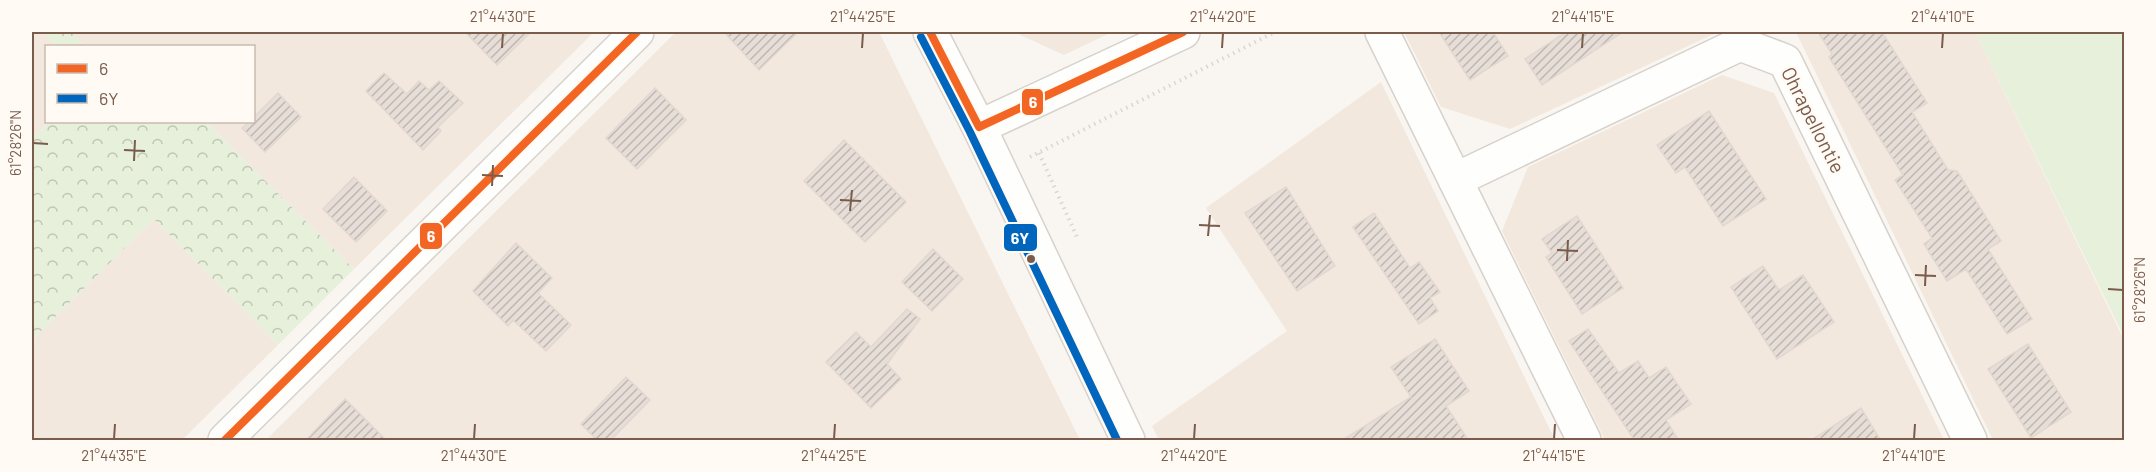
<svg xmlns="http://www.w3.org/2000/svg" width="2156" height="472" viewBox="0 0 2156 472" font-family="Barlow,sans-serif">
	<defs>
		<pattern id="park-crowns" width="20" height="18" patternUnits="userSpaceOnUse" patternTransform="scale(1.5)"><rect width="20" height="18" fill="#e7f0db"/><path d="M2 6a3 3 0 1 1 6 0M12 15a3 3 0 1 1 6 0" fill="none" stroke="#c0c6b4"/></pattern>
		<pattern id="building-hatch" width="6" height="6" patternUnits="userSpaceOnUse" patternTransform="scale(1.5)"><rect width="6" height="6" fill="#e6ded7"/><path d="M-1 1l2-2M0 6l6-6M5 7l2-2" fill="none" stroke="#bfb7b1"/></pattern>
	</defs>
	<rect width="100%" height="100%" fill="#f9f5f0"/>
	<path fill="#f2e8de" d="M32,32H42L57,46H46V122H49L32,139Z
		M71,32H594L354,269L206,122H254V46H85Z
		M676,32H879L1080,440H266Z
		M1014,32H1112L1064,55Z
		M1404,32H1718L1510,129L1441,107Z
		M1796,32H1975L2124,340V440H1993Z
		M1722,75L1774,93L1944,440H1605L1502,231L1528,167Z
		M1381,82L1555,440H1159L1152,426L1287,331L1206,208Z
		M154,219L278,345L182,440H32V340Z"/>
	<path fill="#e7f0db" d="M1975,32H2124V337Z"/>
	<path fill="url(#park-crowns)" d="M42,32H71L85,46H57Z
		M49,122H206L354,269L278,345L154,219L32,340V139Z"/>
	<path fill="url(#building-hatch)" stroke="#e2d8d2" stroke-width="1.5" d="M465,32H531L497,65Z
		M724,32H798L759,70Z
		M1439,32H1493L1508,56L1470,80Z
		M1566,32H1623L1542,85L1525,59Z
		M1818,32H1882L1927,103L1912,112L1948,170L1957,171L2001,241L1988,249L2032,319L2007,334L1966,269L1947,281L1924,244L1932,238L1895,180L1903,175L1829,57L1832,54Z
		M384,73L407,94L419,81L429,90L439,81L463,103L438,127L441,131L423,150L366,91Z
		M655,88L686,120L637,169L606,138Z
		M278,93L301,117L265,152L242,128L249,122H254V117Z
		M1709,111L1766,199L1723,226L1685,167L1676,173L1657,145Z
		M844,140L906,202L865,242L804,181Z
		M354,177L387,211L356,242L323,209Z
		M1286,187L1335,266L1297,291L1245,213Z
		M1374,213L1410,268L1419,262L1440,292L1430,298L1438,311L1419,324L1353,227Z
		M1577,216L1623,288L1582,314L1546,257L1552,253L1542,239Z
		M516,243L552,278L538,293L571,325L546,351L513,320L508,326L473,291Z
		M933,249L963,279L932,311L902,282Z
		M1763,266L1779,290L1803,275L1834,322L1777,359L1731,287Z
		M907,309L920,319L887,364L901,379L871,408L826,362L856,332L871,347Z
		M1588,329L1619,373L1638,361L1649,378L1666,367L1691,404L1666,420L1679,441H1635L1569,341Z
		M1435,339L1469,391L1446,406L1469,441H1341L1411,397L1391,367Z
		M2028,344L2071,412L2031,438L1988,369Z
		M626,377L650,400L610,441H598L581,424Z
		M345,399L387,441H305Z
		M1861,408L1881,441H1810Z"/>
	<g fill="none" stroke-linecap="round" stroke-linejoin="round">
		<g stroke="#d7d1cb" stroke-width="36">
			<path id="street" d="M1382,32L1584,440
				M979,127L1183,32
				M1455,180L1740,44L1785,61L1970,440
				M225,440L637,32"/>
		</g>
		<g stroke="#d9d2cb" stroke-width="36">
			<path id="secondary" d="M930,32L979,127L1128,440"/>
		</g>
		<path stroke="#dcd5d0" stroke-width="4" stroke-dasharray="1.5 4.5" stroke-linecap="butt" d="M2122,32L2124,36
			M1039,153L1077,237
			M1030,157L1275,32"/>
		<use href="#street" stroke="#fefefd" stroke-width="33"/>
		<use href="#secondary" stroke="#fefefd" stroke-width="33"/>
		<g stroke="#fffaf3" stroke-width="12">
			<path id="bus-1" d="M930,32L979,127L1183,32
				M225,440L637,32"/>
		</g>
		<g stroke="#fffaf3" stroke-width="12">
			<path id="bus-2" d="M921,37L970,132L1117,440"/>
		</g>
		<use href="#bus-1" stroke="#f26522" stroke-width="8"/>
		<use href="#bus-2" stroke="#0065bd" stroke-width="8"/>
	</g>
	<path fill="none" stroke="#7a5c4d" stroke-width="2" d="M502,48L503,33M862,48L863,33M1222,48L1223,33M1582,48L1583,33M1942,48L1943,33M33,143L48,144M124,150L145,151M134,161L135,140M482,175L503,176M492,186L493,165M840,200L861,201M850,211L852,190M1199,225L1220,226M1208,236L1210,215M1557,250L1578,251M1567,261L1568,240M1915,275L1936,276M1925,286L1926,265M2108,289L2123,290M114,439L115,424M474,439L475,424M834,439L835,424M1194,439L1195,424M1554,439L1555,424M1914,439L1915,424"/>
	<circle fill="#7a5c4d" stroke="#fffaf3" stroke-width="2" cx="1031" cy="259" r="5"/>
	<g text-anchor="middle" stroke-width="4.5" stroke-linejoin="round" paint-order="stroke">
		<g font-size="20" fill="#7a5c4d" stroke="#fffaf3">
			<text transform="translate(1813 120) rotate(63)" y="7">Ohrapellontie</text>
		</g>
	</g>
	<g stroke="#fffaf3" stroke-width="2">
		<rect x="1021" y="88" width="23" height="28" rx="6" fill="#f26522"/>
		<rect x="419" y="222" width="24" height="28" rx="6" fill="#f26522"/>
		<rect x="1003" y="223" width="35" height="29" rx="6" fill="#0065bd"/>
	</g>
	<g font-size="16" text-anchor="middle" font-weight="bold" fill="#fff">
		<text x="1033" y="108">6</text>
		<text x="431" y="242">6</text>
		<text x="1020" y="244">6Y</text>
	</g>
	<rect width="2156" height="472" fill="none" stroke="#fffaf3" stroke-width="66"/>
	<rect x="45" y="45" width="210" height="78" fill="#fffaf3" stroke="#cabbb1" stroke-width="1.5"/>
	<rect x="57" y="64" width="30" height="9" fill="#f26522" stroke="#cabbb1" stroke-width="1.5"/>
	<text x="99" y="75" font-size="18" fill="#7a5c4d">6</text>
	<rect x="57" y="94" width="30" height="9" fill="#0065bd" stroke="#cabbb1" stroke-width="1.5"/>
	<text x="99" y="105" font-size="18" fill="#7a5c4d">6Y</text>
	<rect x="33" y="33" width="2090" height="406" fill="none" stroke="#7a5c4d" stroke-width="2"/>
	<g font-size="15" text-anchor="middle" fill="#7a5c4d">
		<text x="503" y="22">21°44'30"E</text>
		<text x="863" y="22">21°44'25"E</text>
		<text x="1223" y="22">21°44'20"E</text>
		<text x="1583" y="22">21°44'15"E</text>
		<text x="1943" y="22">21°44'10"E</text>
		<text transform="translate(16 143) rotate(-90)" y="5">61°28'26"N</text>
		<text transform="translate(2140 290) rotate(-90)" y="5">61°28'26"N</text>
		<text x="114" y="461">21°44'35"E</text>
		<text x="474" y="461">21°44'30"E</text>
		<text x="834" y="461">21°44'25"E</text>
		<text x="1194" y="461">21°44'20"E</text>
		<text x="1554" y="461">21°44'15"E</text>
		<text x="1914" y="461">21°44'10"E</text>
	</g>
</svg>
